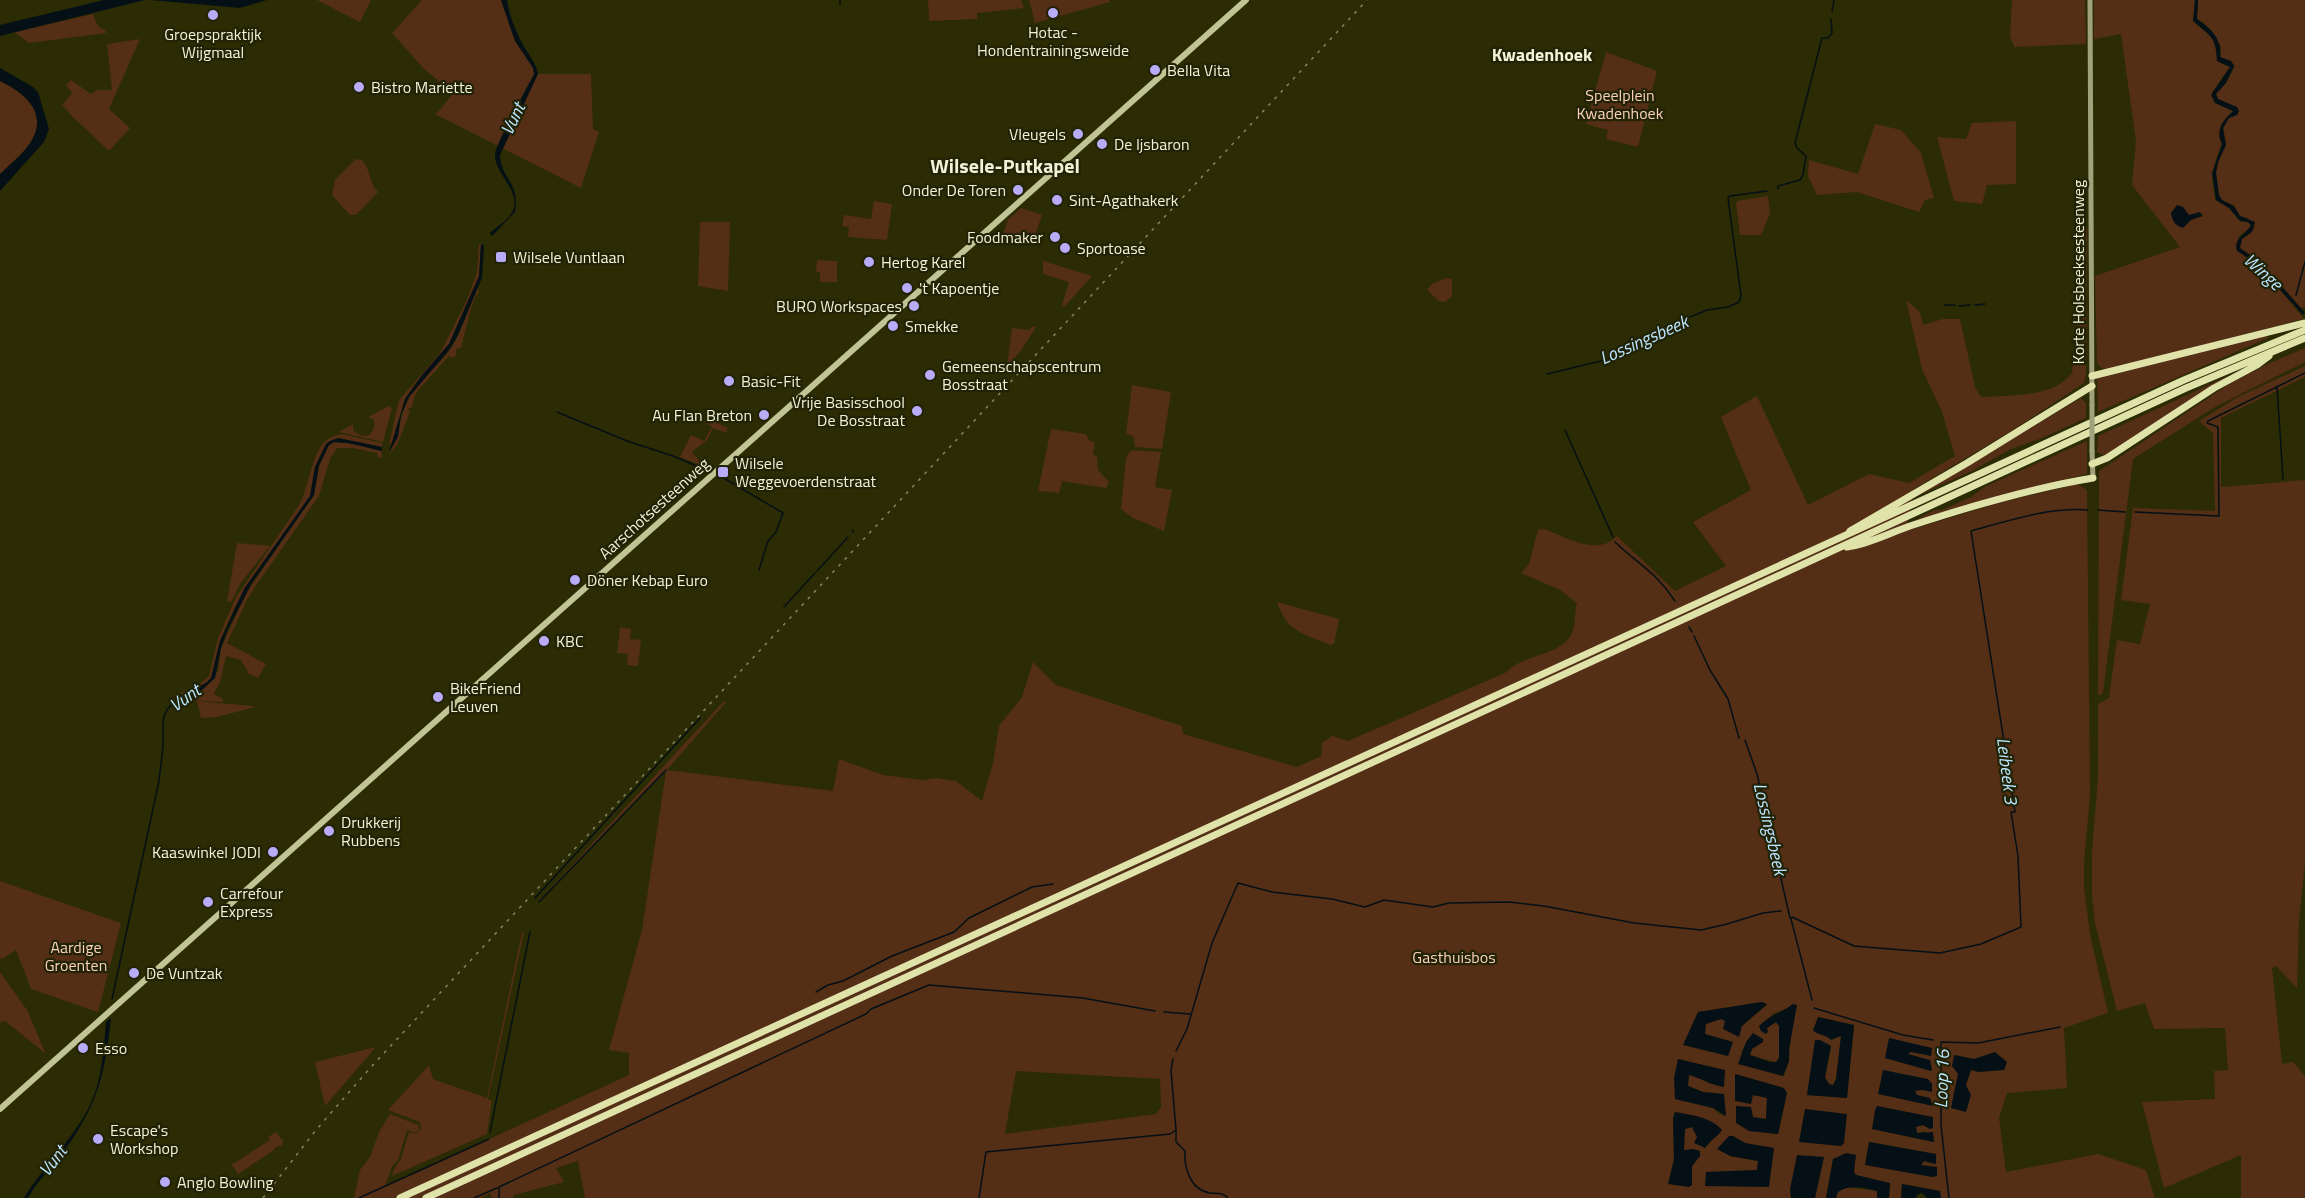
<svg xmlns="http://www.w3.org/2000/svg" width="2305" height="1198" viewBox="0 0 2305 1198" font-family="'Titillium Web',sans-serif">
	<rect width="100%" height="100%" fill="#2b2c03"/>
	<path fill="#542e15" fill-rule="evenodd" d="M317,0H371L360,22Z
		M422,0H501L515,41L534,67L536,74H591L593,129L599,132L581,188L435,114L440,110L453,93L424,69L392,33Z
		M928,0H1021L1024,8L977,13V19L929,21Z
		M1029,0H1109L1110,2L1035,23Z
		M2012,0H2085L2086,44L2014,47L2010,36Z
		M2094,0H2195L2193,21C2212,38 2215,35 2218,62L2230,67L2212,92L2221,106L2233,111C2224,120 2215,130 2222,144L2216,159L2212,178L2215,200L2229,208L2238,219L2249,223L2251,227L2239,236L2236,246L2245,257L2255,262L2259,275L2274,283L2304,319L2111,369C2104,369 2100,369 2097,362L2095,276L2180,247L2132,185L2136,141L2121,34L2094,39Z
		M2198,0H2305V307L2301,308L2277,281L2262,272C2256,252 2244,258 2239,244L2242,239L2255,227L2248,218L2240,216L2234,206L2222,200L2219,195L2216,173L2218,162L2226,145L2223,128L2229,118L2237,115L2238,109L2218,99L2216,94L2226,83L2235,66L2231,61L2221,58V46L2204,23L2197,19Z
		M93,14L98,26L105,30L106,33L29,43L14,32Z
		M140,39L109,109L130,128L109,151L73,117L62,105L72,93L66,85L71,80L91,94L97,90H112L107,44Z
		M1606,52L1657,71L1638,147L1606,139L1608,130L1586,124Z
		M0,81C31,96 52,119 24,151C17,159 8,166 0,174Z
		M2016,121V184L1987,185L1982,204L1954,201L1937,137L1966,139L1972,123Z
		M1875,124L1901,130L1921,153L1934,198L1925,200L1919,212L1857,192L1817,195L1808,176L1809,160L1858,174Z
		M356,159L362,160C371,170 369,183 378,192L356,215H350L332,195L335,180Z
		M1768,196L1770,213L1761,235H1740L1736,204L1737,201Z
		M874,201L892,204L887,240L848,237L849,227L842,226L844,215L871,219Z
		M1021,208L1042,215L1032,244L1003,235L1008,220Z
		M700,222H730L728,291L698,286Z
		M2083,226L2087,228L2086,375L2084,383L2016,428L1914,489L1906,531L2002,502L2078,484L2087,490L2090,795L2084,863V887L2090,934L2108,1013L2064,1028L2067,1088L2007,1093L1999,1118L2006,1172L2098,1154L2146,1170L2155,1198H1941L1940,1191L1902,1184L1901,1198H1889L1890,1184L1856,1175L1833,1159L1826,1198H1815L1824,1157L1790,1189L1791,1198H585L578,1161L556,1168L564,1182L514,1195L513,1198H492L490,1193L481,1198H354L360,1170L370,1157L379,1132L390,1114L418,1125L419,1130L416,1133L407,1130L398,1160L392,1166L385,1187L629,1075V1053L609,1050L642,930L666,771L539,901L724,701L726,702L667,770L833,791L839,759L883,775L923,780L937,778L956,781L982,801L993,763L999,726L1022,697L1033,662L1056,685L1182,726L1183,734L1297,767L1321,756L1322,743L1332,736L1348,741L1507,672C1520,655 1560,656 1571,635C1576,627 1574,612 1577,603L1560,590L1521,573L1529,564L1538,530L1544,529C1566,537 1597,557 1617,536L1675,591L1726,566L1693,522L1751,490L1721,417L1757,396L1808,505L1869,474L1909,483L1955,456L1942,412L1922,369L1906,300L1920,312L1923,325L1943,319H1960L1975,387L1981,397C2010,395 2053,398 2072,373L2079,316L2077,315L2082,248L2077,231ZM1762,1002L1767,1005L1742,1026L1721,1019L1706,1024L1704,1034L1733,1042L1684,1045L1698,1012ZM1793,1005L1789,1061L1784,1076L1741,1052L1753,1033L1757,1044L1752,1049L1750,1055L1776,1062L1779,1058V1026L1776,1022L1767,1028L1772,1014L1784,1010ZM1818,1017L1854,1025L1847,1098L1807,1095L1816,1040H1820L1831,1047L1825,1077L1829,1084L1833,1085L1836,1079L1841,1036ZM1954,1055L1974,1059L1987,1056L1971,1070L1966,1085L1951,1108L1958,1074ZM1682,1059L1724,1087L1688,1074V1086L1703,1092L1724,1094L1725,1116L1719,1114L1713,1108L1676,1099ZM1016,1071L1160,1079L1161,1107L1156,1114L1005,1134ZM1736,1074L1787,1093L1778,1134L1749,1131L1753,1117L1766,1120L1767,1097L1752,1095L1751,1103L1745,1101ZM1933,1117L1930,1129L1923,1125L1916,1126L1917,1133L1925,1131L1933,1142L1873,1129ZM1673,1118L1713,1137L1698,1138L1692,1127L1685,1129L1684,1151L1700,1156L1692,1166V1185L1669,1184L1674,1159ZM1733,1136L1745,1143L1755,1146L1769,1187L1706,1172L1757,1170L1758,1161L1730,1156ZM1869,1142H1870L1935,1154L1931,1164L1924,1161L1921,1165L1924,1166L1866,1164Z
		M479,244H481L479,276L449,344L415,384L405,399L393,442L389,444L399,400L440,353L466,302L477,272Z
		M817,260L837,261V282H820V272H816Z
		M1043,261L1092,276L1065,306L1062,305L1069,282L1043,274Z
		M1446,278L1452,279V296L1445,302L1439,301L1427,290L1432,284Z
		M478,287L479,294L476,295L471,308L461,348L456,349L457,353L453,358L449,356L421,387L415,395L412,407L408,409L410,412L397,445L389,454C399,438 399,416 409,398C418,381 434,369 446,355C461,336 468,309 478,287Z
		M1032,326L1036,327L1020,352L1007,366L1012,328L1029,330Z
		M2267,335L2268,338L2098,412L2097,379L2099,378Z
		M2305,348V362L2215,407L2133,459L2103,692L2101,695H2098L2099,471L2229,384L2270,363Z
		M2305,366V377L2221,418V487L2305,480V863L2299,921L2297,988L2276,966L2272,968L2282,1064L2293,1062L2305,1076V1198H2241V1155L2164,1188L2142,1102L2215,1099L2214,1071L2228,1070L2225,1028L2154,1029L2145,1003L2117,1011L2095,923L2092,896V851L2098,778V704L2109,698L2117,640L2140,644L2150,604L2121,600L2133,508L2215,511L2213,433L2199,421L2238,397Z
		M2226,377L2227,378L2106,456L2097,452L2098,436Z
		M1132,385L1171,392L1162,449L1135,447L1134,437L1126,433Z
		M2081,398L2086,403V418L2042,438L2011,449L1972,471L1913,498Z
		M389,406L392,408L383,442L339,432L353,424V430L359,435L368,436C374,430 376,426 373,419L368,417Z
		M709,419L728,428L726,433L713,428L708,439L692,452L701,463L706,461L711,466L708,468L680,457L691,435L704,441L712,427L707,424Z
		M1051,429L1086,434L1089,440L1095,443L1093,454L1097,457L1098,470L1109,482L1106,488L1062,481L1059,493L1038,491Z
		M341,434L382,443V447L338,438L326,444L315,467L310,496L248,584L234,609L220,641L211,678L206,683L183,695L180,693L197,686L209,676L218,638L236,597L299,505C309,487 311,457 324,442C328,438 335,436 341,434Z
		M2087,441V474L2001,495L1914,521L1934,510H1942L1971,497L1986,486Z
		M334,442L355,444L382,451V458L377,457V453L353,448H337L330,459L319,496L257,584L247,600L227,643L266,664L258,678L249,674L241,660L226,656L220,682L214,694L223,699V702L187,700L185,698L202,690L218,671L221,648L246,593L314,495C316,479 317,451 334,442Z
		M1134,450L1161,452L1155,487L1172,490L1164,531L1133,518L1121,509L1126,458L1130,451Z
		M237,543L270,546L240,584L231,602L227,601Z
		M1277,602L1339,619L1334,644L1330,645C1303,633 1287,632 1277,602Z
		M620,627L631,629L630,639L641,640L638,666L627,665L628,654L617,653Z
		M197,701L253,706L255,707L217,717L201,718Z
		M0,881L121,923L98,1012L31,989L16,950L2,959L0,957Z
		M522,932H524L488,1099L492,1101L487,1134L392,1176L394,1169L401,1159L409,1132L416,1134L421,1129L420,1122L388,1110L429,1065L433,1079L487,1098Z
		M0,972L27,1010L46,1054L5,1021L0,1022Z
		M376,1047L325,1106L315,1062Z
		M276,1132L283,1141L282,1145L274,1148V1150L238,1174L230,1162L233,1164L270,1140L268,1137Z
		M1845,1187L1878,1191L1877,1198H1836L1837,1192Z"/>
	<path fill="#041016" d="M104,0H145L0,36V25Z
		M150,0H267L240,8Z
		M501,0H507C509,15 516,32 523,45C529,55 536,63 538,74L500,155C501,181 520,180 515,212L492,236L490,233C496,227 506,222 511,214C525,193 494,175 495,154C496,143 527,88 534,74L533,68L515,41Z
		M2195,0H2198L2197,19C2212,29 2222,39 2220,57L2231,61L2234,66L2226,83L2216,94L2218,99L2237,107L2239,111L2237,115L2229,118L2223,128L2226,145L2218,162L2216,173L2219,195L2222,200L2234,206L2240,216L2255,222L2252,232L2242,239L2240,248L2259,261L2262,272L2277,281L2305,313L2303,315L2274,283L2259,275L2255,262L2237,251C2233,238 2246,235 2251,225L2248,222L2240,221L2229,208L2216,200L2212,173L2222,144C2215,129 2223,121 2233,111L2215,103L2211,95L2230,67L2217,61C2216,36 2211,37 2193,21Z
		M0,68L33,87L38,92L49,129L44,142L0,191V174C8,166 17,159 24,151C52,119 31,96 0,81Z
		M2177,205L2183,207L2189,215L2200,212L2203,216L2191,220L2183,228C2175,226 2172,220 2171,213Z
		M481,244L484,245L482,278L457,337L449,350L409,397L401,415L398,437L389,452L405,399L422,375L449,344L479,276Z
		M338,438L382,447V451L348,443L334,442L329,445L319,466L314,495L252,583L228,629L221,648L215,678L202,690L185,697L183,695L206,683L211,678L220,641L244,589L310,496L315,467L326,444L330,441Z
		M1762,1002L1767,1004L1742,1026L1739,1037L1723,1029L1725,1021L1721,1019L1706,1024L1705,1034L1733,1042L1728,1056L1683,1045L1698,1012Z
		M1793,1004L1797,1005L1789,1049V1061L1783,1076L1738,1064L1746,1042L1753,1033L1763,1039V1042L1752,1049L1750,1055L1770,1062H1776L1779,1058V1026L1776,1022L1767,1028L1768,1032L1766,1034L1761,1031L1759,1026C1773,1013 1779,1014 1793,1004Z
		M1818,1017L1854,1025L1847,1098L1807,1095L1815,1040H1820L1831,1046L1825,1077L1829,1084L1833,1085L1836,1079L1841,1036L1831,1040C1826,1034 1818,1036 1813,1030Z
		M111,1018C105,1076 97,1106 62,1154C50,1170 37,1181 28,1198H24C47,1160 85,1130 97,1086C103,1066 104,1043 106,1022Z
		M1889,1038L1932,1048L1931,1056L1911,1052L1908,1054L1930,1060L1932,1069L1931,1071L1885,1058Z
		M1995,1052L2007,1062L2004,1070L1978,1072L1971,1070L1966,1085L1971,1095L1966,1112L1951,1108L1958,1074L1952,1066L1954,1055L1974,1059Z
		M1678,1059L1725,1070L1724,1087C1710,1085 1703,1079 1689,1075L1688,1086L1703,1092L1724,1094L1726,1116L1713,1108L1675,1099L1674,1078Z
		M1883,1070L1928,1079L1932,1084V1092L1922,1090L1915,1091L1917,1095L1930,1098L1933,1106L1878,1094Z
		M1735,1074L1784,1088L1787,1093L1778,1134L1749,1131L1736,1123V1106L1751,1107L1753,1117L1766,1119L1767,1098L1753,1095L1751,1104L1735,1101Z
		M1877,1106L1933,1117V1128L1930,1129L1923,1125L1916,1127L1917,1133L1933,1132L1934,1142L1872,1129L1875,1110Z
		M1805,1109L1847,1114L1844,1143L1841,1146L1799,1142Z
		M1675,1112C1691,1115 1711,1117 1722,1130C1718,1136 1711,1140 1705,1148L1694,1143L1697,1137L1692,1127L1685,1129L1684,1150L1693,1149L1700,1151V1156L1692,1166V1185L1689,1187L1668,1184L1674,1159L1673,1118Z
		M1729,1136H1733L1745,1143L1774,1148L1769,1187L1705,1186L1706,1172L1757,1170L1758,1161L1730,1156L1717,1149Z
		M1869,1142L1936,1154V1164L1924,1161L1921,1165L1937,1167V1176L1932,1177L1865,1165Z
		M1846,1153L1856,1155L1854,1172L1856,1175L1890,1183L1889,1198H1877V1191C1863,1188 1850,1184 1838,1192L1836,1198H1826L1833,1159Z
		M1797,1155L1824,1157L1815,1198H1791L1790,1189Z
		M1902,1184L1940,1191L1941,1198H1927L1922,1193L1917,1195L1916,1198H1901Z"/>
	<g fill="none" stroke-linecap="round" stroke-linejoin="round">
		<path stroke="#041016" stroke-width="1.5" d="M840,5V0
			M1832,11L1834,0
			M1778,189V186L1800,180L1803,175L1806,156L1797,148L1795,143L1822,38H1828L1832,33L1831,19
			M2296,295L2305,262
			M1945,305H1955
			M1975,305L1985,304
			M1959,306L1970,305
			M1547,374L1609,359L1626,351L1656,331L1707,310L1728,307L1739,302L1741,296L1728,198L1730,196L1767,191
			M2277,387L2283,479
			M557,412L627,441L673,456L706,470
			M1565,430L1613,537
			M722,477L783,513L776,532L768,541L759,570
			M2098,510L2125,512
			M2135,512L2219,516L2218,427L2207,423L2208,421L2305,373
			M853,532V530
			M1615,542C1638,564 1657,573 1675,601
			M817,571L848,537
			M784,607L815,573
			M1689,627L1692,632
			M1694,636L1710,670L1728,699L1739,738
			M1745,740L1757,774L1790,918
			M535,898L700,718
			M539,902L666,770
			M816,992L828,985L843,981L892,956L954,932L969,918L1032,887L1053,884
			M112,999L159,781C160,769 162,758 163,746C164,721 157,712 183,697
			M1812,1000L1791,919L1792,917L1854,946L1940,953L1981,944L2021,927L2018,856L2011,812H2015L1971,531C2008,521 2049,507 2088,510
			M1814,1008L1903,1035L1933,1040
			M1164,1012L1190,1014
			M1176,1051L1187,1029L1212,943L1238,883L1272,892L1332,899L1365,907L1384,900L1433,907L1449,903L1510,902L1544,906L1634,923L1701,930L1727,924L1763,913L1781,911
			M1176,1131V1142L1185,1151C1184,1167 1190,1190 1210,1193C1218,1194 1222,1192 1228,1198
			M490,1132L530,932
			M359,1198L489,1139
			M474,1198L497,1188
			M499,1198V1187L866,1014L871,1009L929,985L1083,998L1155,1011
			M979,1198L986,1152L1170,1134L1176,1130L1171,1070L1173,1059
			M1949,1198L1941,1125V1042L1978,1043L2060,1027"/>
		<path stroke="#a0a27e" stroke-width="5" d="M2090,0L2092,405
			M2092,451L2093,478"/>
		<path stroke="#c1c495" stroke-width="6" d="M0,1109L1246,0"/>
		<path stroke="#dfe3aa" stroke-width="7" d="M2092,376L2305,323
			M2092,464L2107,458L2214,388L2257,365L2269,356
			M1850,531L1967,463L2092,386
			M1847,547C1870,544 1891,532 1913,525C1971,506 2032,488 2093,478
			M400,1198L2184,380L2305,330
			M426,1198L2186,388L2305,338"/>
		<path stroke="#858663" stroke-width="1.5" stroke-dasharray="3 6" stroke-linecap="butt" d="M263,1198L316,1130L371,1067L1367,0"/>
		<path stroke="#a0a27e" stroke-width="5" d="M2092,405V451"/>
	</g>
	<g fill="#b8abf7" stroke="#212206" stroke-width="2">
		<circle cx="1053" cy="13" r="6"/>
		<circle cx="213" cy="15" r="6"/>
		<circle cx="1155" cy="70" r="6"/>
		<circle cx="359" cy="87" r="6"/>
		<circle cx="1078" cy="134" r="6"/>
		<circle cx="1102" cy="144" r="6"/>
		<circle cx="1018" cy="190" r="6"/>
		<circle cx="1057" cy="200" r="6"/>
		<circle cx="1055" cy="237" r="6"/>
		<circle cx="1065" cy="248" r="6"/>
		<rect x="495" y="251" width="12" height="12" rx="3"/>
		<circle cx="869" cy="262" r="6"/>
		<circle cx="907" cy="288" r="6"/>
		<circle cx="914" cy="306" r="6"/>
		<circle cx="893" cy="326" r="6"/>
		<circle cx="930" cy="375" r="6"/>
		<circle cx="729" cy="381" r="6"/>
		<circle cx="917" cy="411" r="6"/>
		<circle cx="764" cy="415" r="6"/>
		<rect x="717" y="466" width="12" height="12" rx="3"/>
		<circle cx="575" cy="580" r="6"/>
		<circle cx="544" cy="641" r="6"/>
		<circle cx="438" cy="697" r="6"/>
		<circle cx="329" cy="831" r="6"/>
		<circle cx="273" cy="852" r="6"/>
		<circle cx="208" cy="902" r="6"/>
		<circle cx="134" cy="973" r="6"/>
		<circle cx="83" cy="1048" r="6"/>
		<circle cx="98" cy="1139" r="6"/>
		<circle cx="165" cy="1182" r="6"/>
	</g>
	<g text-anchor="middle" stroke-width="4.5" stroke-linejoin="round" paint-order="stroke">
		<g font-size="16" fill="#f0f3d6" stroke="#212206" text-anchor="start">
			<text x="1053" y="38" text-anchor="middle">Hotac -<tspan x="1053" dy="18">Hondentrainingsweide</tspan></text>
			<text x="213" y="40" text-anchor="middle">Groepspraktijk<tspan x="213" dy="18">Wijgmaal</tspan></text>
			<text x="1167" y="76">Bella Vita</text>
			<text x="371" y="93">Bistro Mariette</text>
			<text x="1066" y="140" text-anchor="end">Vleugels</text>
			<text x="1114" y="150">De Ijsbaron</text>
			<text x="1006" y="196" text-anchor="end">Onder De Toren</text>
			<text x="1069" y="206">Sint-Agathakerk</text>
			<text x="1043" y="243" text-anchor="end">Foodmaker</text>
			<text x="1077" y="254">Sportoase</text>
			<text x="513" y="263">Wilsele Vuntlaan</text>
			<text x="881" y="268">Hertog Karel</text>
			<text x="919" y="294">'t Kapoentje</text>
			<text x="902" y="312" text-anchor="end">BURO Workspaces</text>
			<text x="905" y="332">Smekke</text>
			<text x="942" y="372">Gemeenschapscentrum<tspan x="942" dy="18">Bosstraat</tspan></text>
			<text x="741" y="387">Basic-Fit</text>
			<text x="905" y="408" text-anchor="end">Vrije Basisschool<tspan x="905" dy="18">De Bosstraat</tspan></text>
			<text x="752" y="421" text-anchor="end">Au Flan Breton</text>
			<text x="735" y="469">Wilsele<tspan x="735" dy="18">Weggevoerdenstraat</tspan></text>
			<text x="587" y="586">Döner Kebap Euro</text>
			<text x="556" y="647">KBC</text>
			<text x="450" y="694">BikeFriend<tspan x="450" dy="18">Leuven</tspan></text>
			<text x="341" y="828">Drukkerij<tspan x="341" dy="18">Rubbens</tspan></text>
			<text x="261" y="858" text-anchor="end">Kaaswinkel JODI</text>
			<text x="220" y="899">Carrefour<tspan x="220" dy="18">Express</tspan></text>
			<text x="146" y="979">De Vuntzak</text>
			<text x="95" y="1054">Esso</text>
			<text x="110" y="1136">Escape's<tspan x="110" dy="18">Workshop</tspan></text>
			<text x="177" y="1188">Anglo Bowling</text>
		</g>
		<g font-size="16" fill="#fbd1ba" stroke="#212206">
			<text x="1620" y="101">Speelplein<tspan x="1620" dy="18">Kwadenhoek</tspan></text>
			<text x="76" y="953">Aardige<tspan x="76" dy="18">Groenten</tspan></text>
			<text x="1454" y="963">Gasthuisbos</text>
		</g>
		<g font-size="16" fill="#f0f3d6" stroke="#212206">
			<text transform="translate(2078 272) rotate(-90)" y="6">Korte Holsbeeksesteenweg</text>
			<text transform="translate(654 508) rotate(-42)" y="6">Aarschotsesteenweg</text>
		</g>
		<g font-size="18" font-weight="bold" fill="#f0f3d6" stroke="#212206">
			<text x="1542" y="61">Kwadenhoek</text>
		</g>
		<g font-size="18" font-style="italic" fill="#bbe7ff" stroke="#212206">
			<text transform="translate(513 119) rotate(-64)" y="6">Vunt</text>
			<text transform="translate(2263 272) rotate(42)" y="6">Winge</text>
			<text transform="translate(1644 340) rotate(-24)" y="6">Lossingsbeek</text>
			<text transform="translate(185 698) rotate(-35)" y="6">Vunt</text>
			<text transform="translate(2007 771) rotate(83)" y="6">Leibeek 3</text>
			<text transform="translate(1770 829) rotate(77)" y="6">Lossingsbeek</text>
			<text transform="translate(1942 1079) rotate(-88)" y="6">Loop 16</text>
			<text transform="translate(53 1161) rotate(-53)" y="6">Vunt</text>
		</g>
		<g font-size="20" font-weight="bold" fill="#f0f3d6" stroke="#212206">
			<text x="1005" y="173">Wilsele-Putkapel</text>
		</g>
	</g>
</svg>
